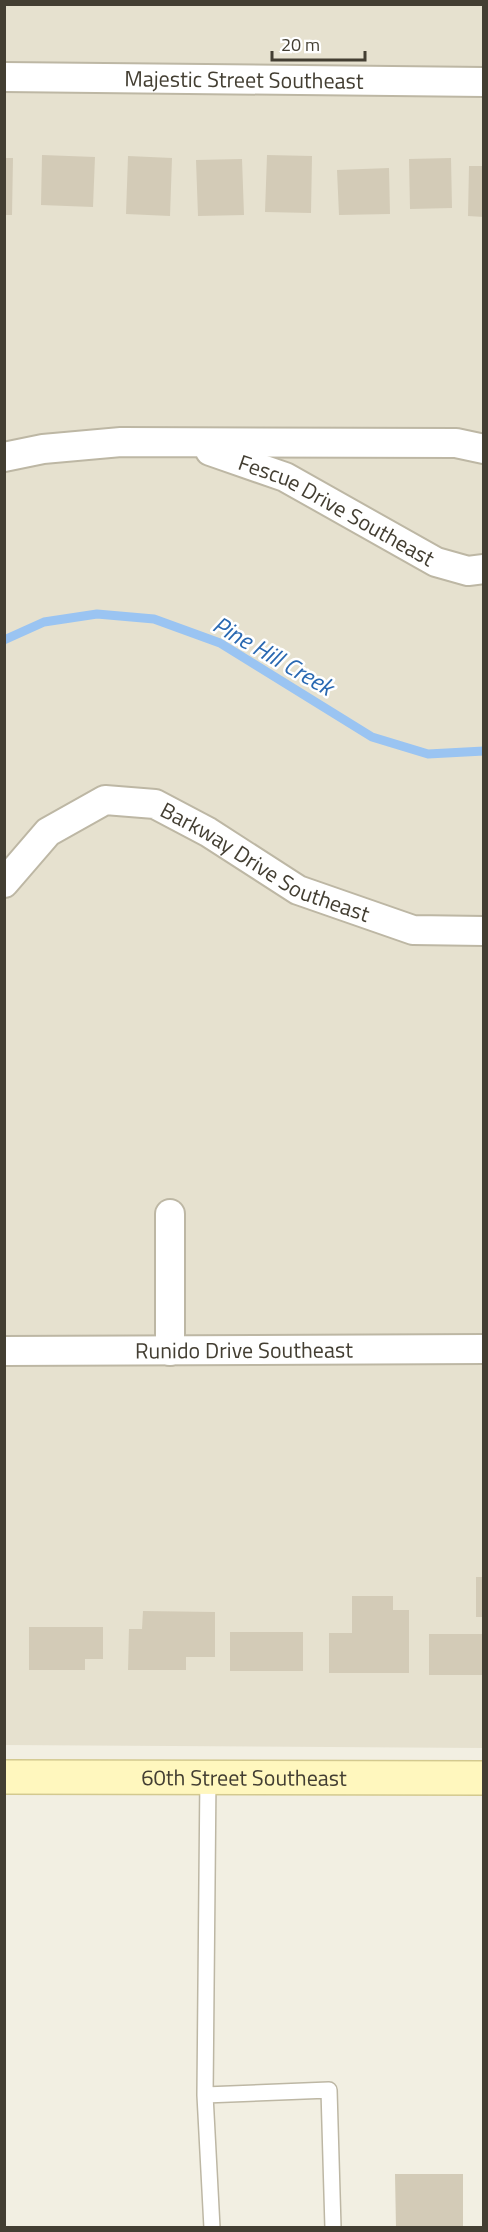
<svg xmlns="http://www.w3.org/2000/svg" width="488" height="2232" viewBox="0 0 488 2232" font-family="'Titillium Web',sans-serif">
	<rect width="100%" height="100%" fill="#f2efe2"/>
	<path fill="#e6e1cf" d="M5,5H483V1748L5,1745Z"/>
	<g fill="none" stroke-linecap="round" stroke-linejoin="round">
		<path stroke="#9ac4f2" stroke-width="9" d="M4,640L44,622L97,614L154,619L220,643L372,737L428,754L484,751"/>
	</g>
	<path fill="#d3cbb7" d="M42,155L95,157L93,207L41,205Z
		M267,155L312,156L311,213L265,212Z
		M128,156L172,158L170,216L126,214Z
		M4,158H13L12,215H4Z
		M451,158L452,208L410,209L409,159Z
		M242,159L244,215L198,216L196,160Z
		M469,166H484V217L468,216Z
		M389,168L390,214L339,215L337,170Z
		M476,1577H484V1617H476Z
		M352,1596H393V1610H409V1673H329V1633H352Z
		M143,1611L215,1612V1657H186V1670H128L129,1629H142Z
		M29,1627H103V1659H85V1670H29Z
		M230,1632H303V1671H230Z
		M429,1634H482V1675H429Z
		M395,2174H463V2228H396Z"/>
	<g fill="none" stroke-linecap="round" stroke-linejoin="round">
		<g stroke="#bdb7a4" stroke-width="18">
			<path id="service" d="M208,1775L205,2095L212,2228
				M205,2095L329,2090L333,2228"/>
		</g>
		<g stroke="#bdb7a4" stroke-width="32">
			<g id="minor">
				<path id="s1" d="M4,77L484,82"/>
				<path id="s2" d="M210,451L285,477L436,562L468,571L484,569"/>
				<path d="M4,457L43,449L121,442L456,443L484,449"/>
				<path id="s3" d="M4,883L48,832L105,800L155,804L208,832L298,890L413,930L484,931"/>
				<path d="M170,1214V1351"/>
				<path id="s4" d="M4,1351L484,1349"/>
			</g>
		</g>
		<g stroke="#d3c98f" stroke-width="36">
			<g id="secondary">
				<path id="s5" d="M4,1777L484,1778"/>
			</g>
		</g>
		<use href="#service" stroke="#fff" stroke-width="15"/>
		<use href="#minor" stroke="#fff" stroke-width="28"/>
		<use href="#secondary" stroke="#fff7be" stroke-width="33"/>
	</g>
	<g text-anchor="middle" stroke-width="5" stroke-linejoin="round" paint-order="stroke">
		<g font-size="22" fill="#433e32" stroke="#fff">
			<text dy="8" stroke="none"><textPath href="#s1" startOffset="240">Majestic Street Southeast</textPath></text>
			<text dy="8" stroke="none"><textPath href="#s2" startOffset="140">Fescue Drive Southeast</textPath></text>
			<text dy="8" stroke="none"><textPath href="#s3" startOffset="308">Barkway Drive Southeast</textPath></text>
			<text dy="8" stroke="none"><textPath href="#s4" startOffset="240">Runido Drive Southeast</textPath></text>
			<text dy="8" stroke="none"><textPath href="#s5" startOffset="240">60th Street Southeast</textPath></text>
		</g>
		<g font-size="24" font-style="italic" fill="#2968b1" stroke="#fff">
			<text transform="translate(273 656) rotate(30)" y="8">Pine Hill Creek</text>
		</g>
	</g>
	<rect width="488" height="2232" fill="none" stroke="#433e32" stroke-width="12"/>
	<path d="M272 51v9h93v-9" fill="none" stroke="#433e32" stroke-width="3"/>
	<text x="281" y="51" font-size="18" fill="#433e32" stroke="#ffffff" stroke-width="4.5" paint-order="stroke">20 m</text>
</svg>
